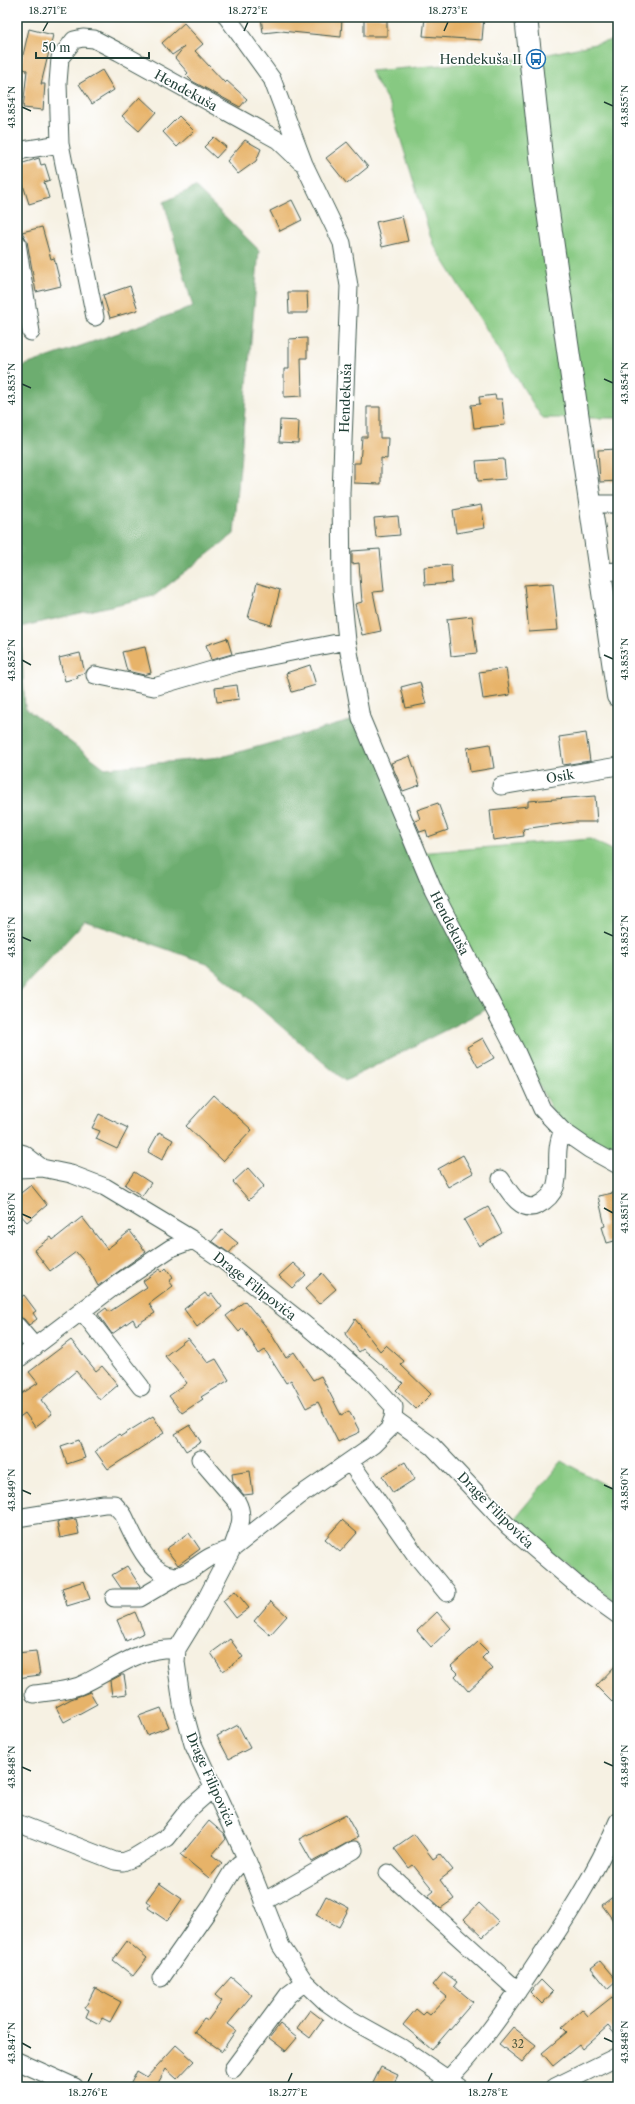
<svg xmlns="http://www.w3.org/2000/svg" width="635" height="2104" viewBox="0 0 635 2104" font-family="'Libre Caslon Text',serif">
	<rect width="100%" height="100%" fill="#fff"/>
	<filter id="ink" filterUnits="userSpaceOnUse"><feTurbulence type="fractalNoise" baseFrequency=".025" numOctaves="2"/><feDisplacementMap in="SourceGraphic" scale="8" xChannelSelector="R" yChannelSelector="G"/><feConvolveMatrix kernelMatrix="1 2 1 2 8 2 1 2 1" color-interpolation-filters="sRGB"/></filter>
	<filter id="wash" filterUnits="userSpaceOnUse"><feTurbulence type="fractalNoise" baseFrequency=".012" numOctaves="4" result="noise"/><feDisplacementMap in="SourceGraphic" scale="16" xChannelSelector="R" yChannelSelector="G"/><feGaussianBlur stdDeviation="0.9" result="paint"/><feColorMatrix in="noise" values="0 0 0 0 0 0 0 0 0 0 0 0 0 0 0 0 0 1.4 0 .05"/><feComposite in="paint" operator="in"/></filter>
	<g filter="url(#wash)">
		<rect width="100%" height="100%" fill="#f6f1e3"/>
		<path fill="#87c982" stroke="#53835b" d="M618,39V418H542L433,244L390,105L370,71L530,58Z
			M590,839L618,853V1165L563,1131L418,853Z
			M562,1461L618,1492V1604L511,1523Z"/>
		<path fill="#6dad70" stroke="#467552" d="M195,187L259,250L234,534L154,596L20,627L25,708L105,768L221,757L361,718L493,1006L345,1081L207,963L85,921L17,994V368L193,307L164,202Z"/>
		<g id="blocks">
			<path fill="#e7b369" d="M261,17H342L341,37L281,31L263,33Z
				M364,17H387V36H364Z
				M425,17H484L482,40L423,36Z
				M184,23L203,44L195,51L225,83L227,81L247,99L240,107L192,81L186,75L188,73L175,58L184,47L172,55L162,43Z
				M29,29L53,35L41,84H45L43,110L23,108L27,70L20,68Z
				M102,70L114,90L92,104L79,84Z
				M140,97L156,112L139,131L122,116Z
				M179,116L194,131L177,147L163,132Z
				M214,137L226,147L216,158L204,147Z
				M245,140L261,149L256,161L238,174L227,161Z
				M347,142L368,167L347,184L326,158Z
				M39,158L41,165L45,164L50,180L44,182L49,198L29,204L17,165Z
				M292,200L302,220L280,231L270,211Z
				M402,216L408,241L382,247L376,222Z
				M42,227L51,259L54,258L61,286L36,292L27,241L22,232Z
				M130,286L138,310L110,318L103,295Z
				M288,292H307L308,313H289Z
				M307,338V358H301L302,396L284,397V369H289V339Z
				M495,395L496,399H502L505,425L474,428L471,405L480,404L479,397Z
				M367,407H380V438H388L387,459L381,458V484L354,483V463H360L362,437H367Z
				M280,420L299,421L298,443L279,442Z
				M618,449V481L600,482L598,450Z
				M504,459L506,479L478,481L476,461Z
				M481,505L485,528L456,533L453,510Z
				M398,516L400,535L376,537L374,518Z
				M380,549L384,591L373,592L381,631L362,635L355,604L362,602L359,563L352,564V551Z
				M451,565L452,583L425,585L424,567Z
				M257,583L280,590L271,625L248,618Z
				M553,583L558,630L529,632L524,585Z
				M472,616L477,653L451,656L447,619Z
				M227,638L232,654L211,660L206,645Z
				M145,647L151,673L144,675L127,671L122,652Z
				M80,653L85,673L77,675L78,678L65,681L59,658Z
				M310,665L316,685L292,692L286,673Z
				M506,668L510,695L483,699L479,672Z
				M420,682L426,704L406,708L401,687Z
				M237,685L239,699L217,702L215,688Z
				M586,733L590,761L563,765L559,737Z
				M490,744L494,768L470,772L467,748Z
				M410,756L420,785L403,791L391,763Z
				M595,796L597,822H574L523,829L524,836L493,840L490,810L528,806V801Z
				M438,803L448,830L428,837L426,830L420,832L415,821L420,819L417,810Z
				M483,1038L494,1058L478,1067L467,1047Z
				M214,1095L252,1130L223,1161L186,1126Z
				M99,1114L128,1128L117,1149L96,1139L100,1131L92,1128Z
				M159,1132L173,1140L162,1160L148,1152Z
				M463,1155L473,1173L448,1187L438,1169Z
				M248,1168L264,1186L249,1200L233,1182Z
				M134,1172L151,1183L142,1196L125,1185Z
				M31,1185L47,1205L27,1222L17,1211V1196Z
				M618,1192V1240L607,1243L602,1227L605,1226L598,1196Z
				M488,1207L502,1233L479,1246L464,1220Z
				M82,1217L107,1249L130,1231L146,1252L98,1286L87,1265L76,1252L50,1271L34,1250L51,1237L53,1240Z
				M222,1230L238,1243L229,1253L212,1241Z
				M293,1263L306,1275L292,1288L279,1276Z
				M166,1268L173,1278L169,1281L173,1286L149,1304L155,1313L136,1325L133,1319L112,1334L98,1314L106,1308L109,1312L147,1287L143,1281L160,1269L162,1272Z
				M322,1273L336,1289L319,1304L305,1289Z
				M205,1293L208,1297L212,1294L222,1307L197,1327L184,1309Z
				M24,1295L36,1311L33,1313L37,1319L29,1325L24,1319L17,1316V1300Z
				M245,1301L268,1329L286,1358L294,1352L313,1380L321,1376L341,1415L349,1411L360,1432L338,1442L318,1402L306,1408L291,1380L286,1383L265,1350L259,1354L243,1328L239,1332L226,1316Z
				M355,1319L380,1351L386,1345L404,1361L401,1365L431,1394L416,1409L396,1390L403,1383L363,1349L359,1352L345,1334Z
				M188,1338L208,1363L216,1359L229,1380L201,1397L203,1399L182,1413L169,1396L187,1383L165,1356Z
				M71,1340L96,1371L102,1366L118,1385L100,1400L76,1371L41,1400L52,1414L35,1427L25,1413L17,1419V1397L38,1383L29,1372Z
				M153,1416L164,1433L108,1469L95,1451L119,1434L121,1436Z
				M190,1425L201,1442L186,1451L175,1434Z
				M79,1440L85,1458L67,1464L61,1446Z
				M405,1462L415,1479L393,1493L382,1476Z
				M250,1471L253,1494L244,1495L233,1482L232,1474Z
				M76,1519L79,1534L60,1538L57,1522Z
				M342,1520L357,1533L340,1552L325,1539Z
				M189,1533L200,1549L178,1565L166,1549Z
				M127,1566L140,1586L137,1588H121L112,1575Z
				M84,1581L90,1599L67,1606L62,1588Z
				M235,1591L249,1608L236,1618L223,1601Z
				M271,1601L287,1616L270,1635L254,1621Z
				M135,1612L144,1633L126,1641L117,1620Z
				M437,1612L451,1628L431,1647L417,1631Z
				M230,1639L243,1657L223,1671L211,1653Z
				M478,1642L488,1652L482,1658L492,1669L468,1691L455,1676L458,1673L451,1666Z
				M36,1651L40,1675L17,1678V1653Z
				M618,1663V1696L612,1702L596,1686Z
				M121,1675H124L127,1694L112,1696L110,1681Z
				M90,1692L97,1704L64,1722L56,1707L71,1699Z
				M161,1708L169,1727L147,1735L139,1716Z
				M238,1725L250,1748L229,1759L217,1736Z
				M346,1815L358,1837L312,1862L299,1839Z
				M209,1821L224,1834L226,1839L212,1855L222,1863L209,1878L181,1855Z
				M414,1834L433,1859L440,1854L453,1870L440,1880L454,1899L441,1908L428,1896L434,1891L413,1865L409,1868L394,1848Z
				M159,1883L182,1899L167,1921L148,1908L150,1904L146,1901Z
				M618,1893V1927L602,1905Z
				M326,1896L349,1908L339,1927L316,1915Z
				M479,1903L499,1922L483,1937L464,1919Z
				M127,1941L147,1958L133,1976L113,1960Z
				M600,1961L617,1981L608,1989L591,1968Z
				M444,1972L457,1982L454,1986L473,2002L432,2050L403,2025L416,2009L423,2015L426,2012L430,2015L447,1997L433,1985Z
				M231,1977L252,1995L228,2024L236,2030L222,2051L194,2032L204,2018L208,2020L222,2001L215,1995Z
				M541,1980L553,1992L542,2004L530,1992Z
				M95,1988L121,2002L110,2022L102,2018L99,2024L86,2017L89,2010L85,2008Z
				M612,1997L618,2004V2038L608,2026L582,2049L579,2045L553,2066L542,2053L567,2032L562,2027L582,2009L588,2016Z
				M310,2010L323,2020L310,2038L297,2028Z
				M280,2024L297,2038L286,2051L269,2038Z
				M513,2027L536,2045L522,2062L499,2044Z
				M176,2045L194,2061L177,2079L166,2069L158,2083L165,2087H129L137,2071L147,2077Z
				M381,2067L398,2075L392,2087H371Z"/>
		</g>
	</g>
	<g filter="url(#ink)">
		<use href="#blocks" fill-opacity="0" stroke="#3f584e" stroke-width="1"/>
		<g fill="none" stroke-linecap="round" stroke-linejoin="round">
			<g stroke="#3f584e" stroke-width="19">
				<path id="minor" d="M227,17L272,79L304,164L342,243L349,286L341,493L342,590L347,641L361,718L434,892L516,1051L542,1109L563,1131L589,1149L618,1165
					M17,151L60,144
					M17,243L31,332
					M95,317L60,144L58,83L60,58L74,40L83,38L94,39L119,52L278,140L300,161
					M591,504H618
					M601,572L618,571
					M95,675L154,687L236,663L347,641
					M501,786L618,766
					M17,1152L24,1154L42,1168
					M17,1169L42,1168L71,1174L105,1187L193,1240L224,1261L304,1324L366,1376L394,1407L393,1418L389,1429L373,1445L298,1497L232,1549L199,1613L177,1649L176,1662L182,1704L193,1744L247,1860L281,1946L305,1982L326,2002L350,2019L402,2048L459,2087
					M501,1179C508,1190 521,1214 538,1205C571,1188 549,1158 563,1131
					M83,1312L141,1387
					M17,1326L35,1347
					M17,1360L120,1282L171,1248L193,1240
					M393,1418L432,1446L508,1526L583,1590L618,1615
					M350,1462L415,1554L447,1593
					M17,1518L104,1504H114C117,1508 122,1512 124,1516C133,1534 151,1582 180,1575C191,1572 201,1561 212,1556C218,1553 225,1551 232,1549C237,1533 246,1518 237,1502L200,1459
					M114,1598H140L179,1575
					M34,1694C49,1692 64,1691 79,1686C112,1672 138,1646 177,1649
					M17,1823L115,1861L123,1862L133,1858L166,1838L189,1809L213,1788
					M388,1873L518,1991
					M263,1902L354,1850
					M161,1978L212,1905L232,1872L239,1864L247,1860
					M17,2061L75,2087
					M233,2069L288,1995L305,1982
					M440,2087C476,2053 505,2010 532,1970C564,1922 596,1874 618,1821
					M555,2087L618,2056"/>
			</g>
			<g stroke="#3f584e" stroke-width="24">
				<path id="major" d="M526,17L544,184L618,696"/>
			</g>
			<use href="#minor" stroke="#fff" stroke-width="17"/>
			<use href="#major" stroke="#fff" stroke-width="22"/>
		</g>
	</g>
	<path fill="none" stroke="#1f3d34" stroke-width="1.5" d="M43,31L48,22M244,31L248,22M444,31L448,22M604,102L613,106M22,107L31,111M604,379L613,383M22,384L31,388M604,655L613,659M22,660L31,665M604,932L613,936M22,937L31,941M604,1208L613,1213M22,1214L31,1218M604,1485L613,1489M22,1490L31,1494M604,1762L613,1766M22,1767L31,1771M604,2038L613,2042M22,2043L31,2048M88,2082L92,2073M288,2082L292,2073M488,2082L492,2073"/>
	<defs>
		<g id="bus-ring" transform="scale(1)"><circle r="9.5" fill="#fff" stroke="#1f6fb2" stroke-width="1.5"/><path d="M-5-6H5V4H4V6H2V4H-2V6H-4V4H-5ZM-3.5-4V0h7V-4ZM-3.5 1.2v1.5H-2V1.2ZM2 1.2v1.5H3.5V1.2Z" fill="#1f6fb2"/></g>
	</defs>
	<g fill-rule="evenodd">
		<use href="#bus-ring" x="536" y="59"/>
	</g>
	<g text-anchor="middle" stroke-width="3" stroke-linejoin="round" paint-order="stroke">
		<g font-size="11" fill="#515a41">
			<text x="518" y="2048">32</text>
		</g>
		<g font-size="13" fill="#1f3d34" stroke="#fff" text-anchor="end">
			<text x="522" y="64">Hendekuša II</text>
		</g>
		<g font-size="13" fill="#1f3d34" stroke="#fff">
			<text transform="translate(186 90) rotate(29)" y="5">Hendekuša</text>
			<text transform="translate(345 398) rotate(-88)" y="5">Hendekuša</text>
			<text transform="translate(560 776) rotate(-10)" y="5">Osik</text>
			<text transform="translate(450 923) rotate(63)" y="5">Hendekuša</text>
			<text transform="translate(255 1286) rotate(38)" y="5">Drage Filipovića</text>
			<text transform="translate(496 1510) rotate(45)" y="5">Drage Filipovića</text>
			<text transform="translate(211 1779) rotate(66)" y="5">Drage Filipovića</text>
		</g>
	</g>
	<rect width="635" height="2104" fill="none" stroke="#fff" stroke-width="44"/>
	<path d="M36 52v6h113v-6" fill="none" stroke="#1f3d34" stroke-width="2"/>
	<text x="42" y="52" font-size="12" fill="#1f3d34" stroke="#ffffff" stroke-width="3" paint-order="stroke">50 m</text>
	<rect x="22" y="22" width="591" height="2060" fill="none" stroke="#1f3d34" stroke-width="1.5"/>
	<g font-size="10" text-anchor="middle" fill="#1f3d34">
		<text x="48" y="14">18.271°E</text>
		<text x="248" y="14">18.272°E</text>
		<text x="448" y="14">18.273°E</text>
		<text transform="translate(624 106) rotate(-90)" y="4">43.855°N</text>
		<text transform="translate(11 107) rotate(-90)" y="4">43.854°N</text>
		<text transform="translate(624 383) rotate(-90)" y="4">43.854°N</text>
		<text transform="translate(11 384) rotate(-90)" y="4">43.853°N</text>
		<text transform="translate(624 659) rotate(-90)" y="4">43.853°N</text>
		<text transform="translate(11 660) rotate(-90)" y="4">43.852°N</text>
		<text transform="translate(624 936) rotate(-90)" y="4">43.852°N</text>
		<text transform="translate(11 937) rotate(-90)" y="4">43.851°N</text>
		<text transform="translate(624 1213) rotate(-90)" y="4">43.851°N</text>
		<text transform="translate(11 1214) rotate(-90)" y="4">43.850°N</text>
		<text transform="translate(624 1489) rotate(-90)" y="4">43.850°N</text>
		<text transform="translate(11 1490) rotate(-90)" y="4">43.849°N</text>
		<text transform="translate(624 1766) rotate(-90)" y="4">43.849°N</text>
		<text transform="translate(11 1767) rotate(-90)" y="4">43.848°N</text>
		<text transform="translate(624 2042) rotate(-90)" y="4">43.848°N</text>
		<text transform="translate(11 2043) rotate(-90)" y="4">43.847°N</text>
		<text x="88" y="2096">18.276°E</text>
		<text x="288" y="2096">18.277°E</text>
		<text x="488" y="2096">18.278°E</text>
	</g>
</svg>
